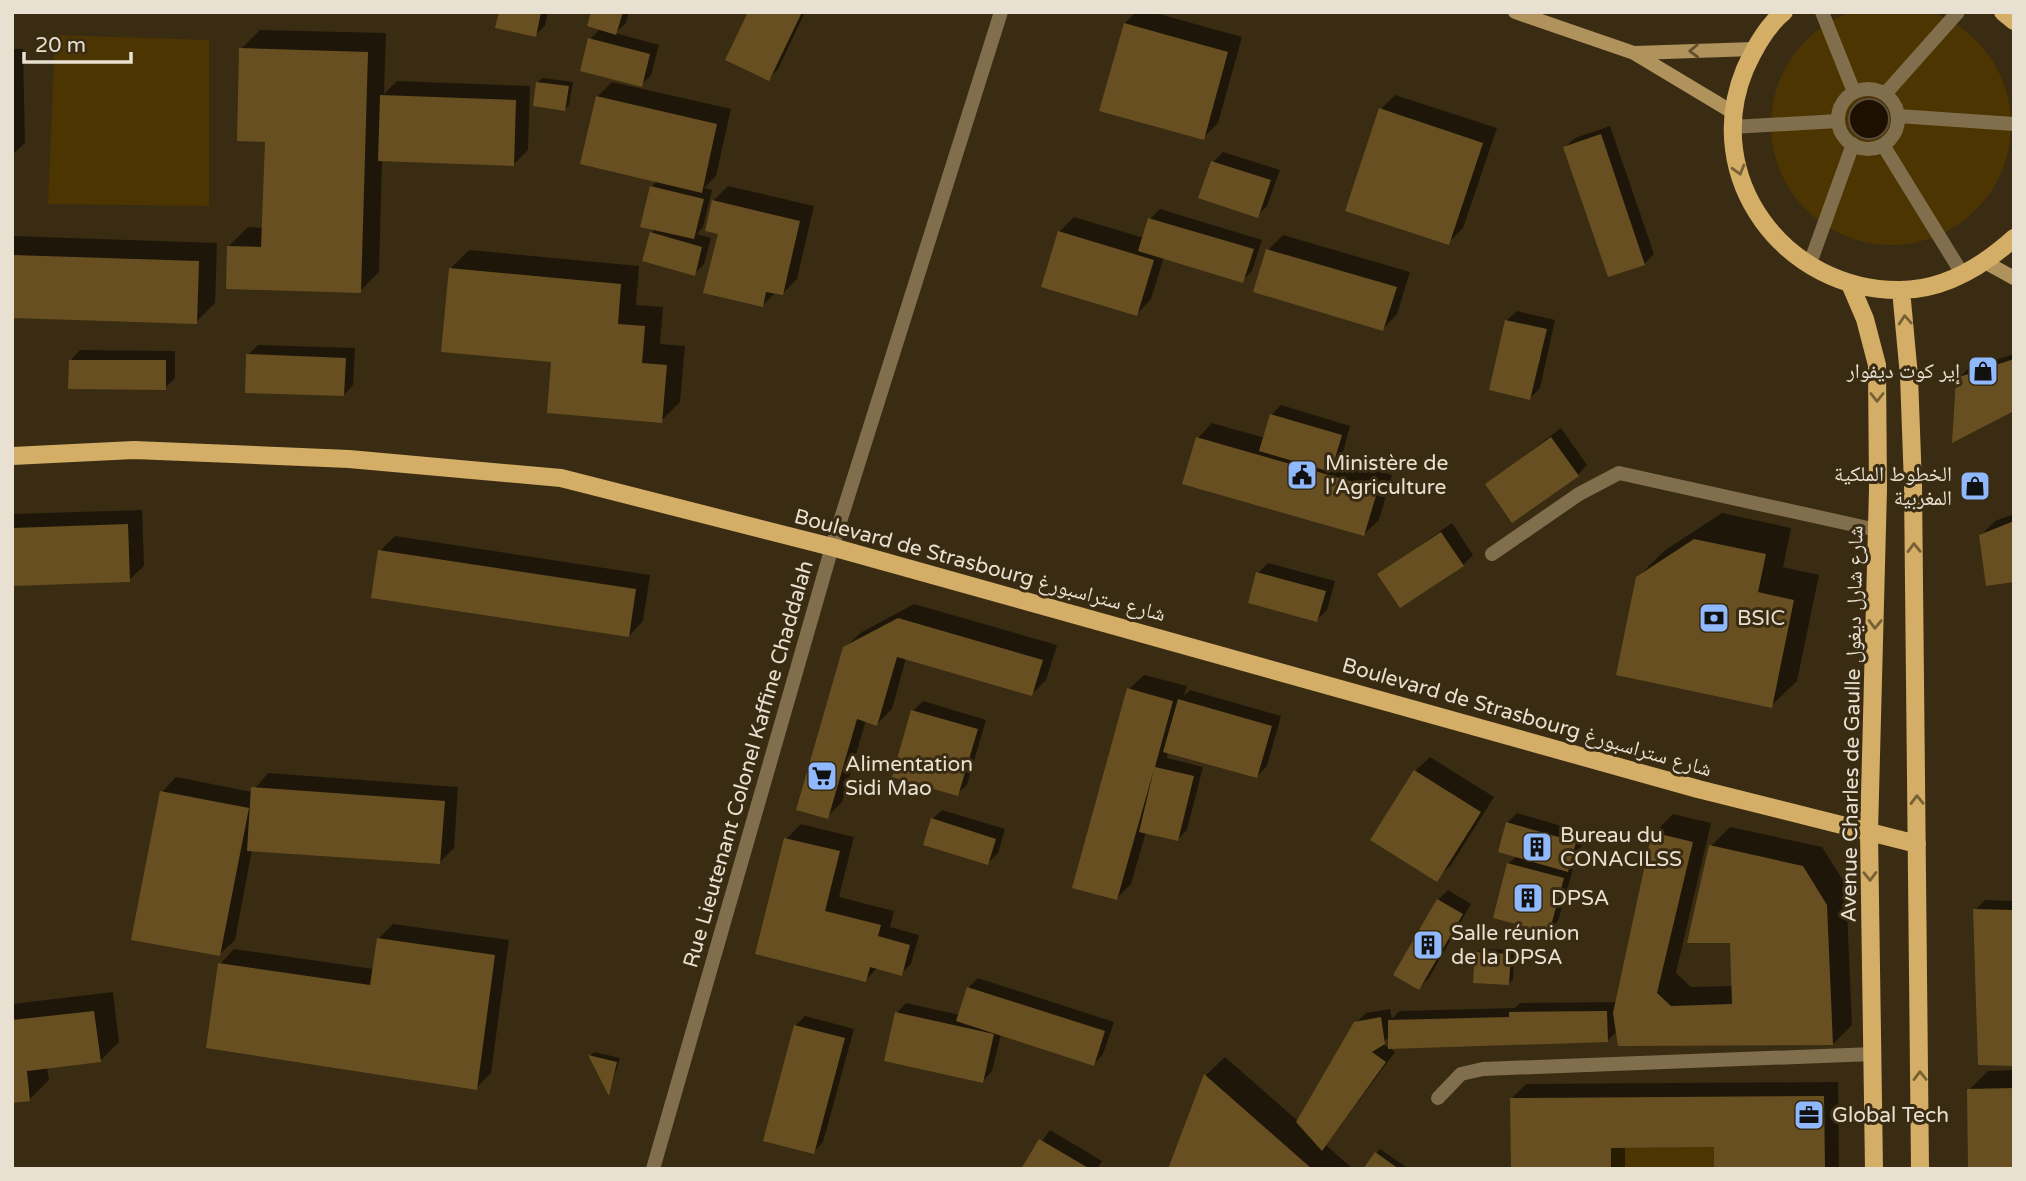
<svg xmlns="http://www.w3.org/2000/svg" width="2026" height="1181" viewBox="0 0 2026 1181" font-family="'Varela Round','Noto Naskh Arabic',sans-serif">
	<rect width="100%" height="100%" fill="#392c12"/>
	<path fill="#4c3501" d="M1771 125a120 120 0 1 1 240 0a120 120 0 1 1-240 0Z
		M55,35L209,40V206L48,204Z
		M1714,1147V1169H1611V1148Z"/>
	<path fill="#1e1000" stroke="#5b4e3f" stroke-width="2" d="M1849 119a20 20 0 1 1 40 0a20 20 0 1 1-40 0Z"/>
	<path fill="#0007" d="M501,12H548L545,26L535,35Z
		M593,12H629L626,23L615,33L659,45L651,75L641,85L590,39L601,28Z
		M750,12H805L778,69L768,79Z
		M1136,12H1152L1242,37L1218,123L1203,138L1125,23Z
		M260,30L386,33L384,94L397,81L530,86L528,150L513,165L382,160L379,272L360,291L229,246L248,227L264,228L266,140L241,49Z
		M12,49H23L25,143L12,155Z
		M542,78L573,82L569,105L565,109L538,82Z
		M612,82L731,109L716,176L704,188L712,190L703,227L697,234L711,238L704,264L694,274L651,233L656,228L651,187L658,180L597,97Z
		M1395,95L1497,128L1463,228L1448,243L1381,109Z
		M1610,126L1654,254L1644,264L1565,147L1575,138Z
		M1223,152L1280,170L1267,206L1257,216L1201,197L1213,162Z
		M728,186L814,206L797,279L782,294L776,292L762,306L720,233L713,201Z
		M1160,209L1262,240L1252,271L1242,281L1164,257L1151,299L1137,314L1059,232L1074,217L1144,238L1150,219Z
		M1283,235L1410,272L1397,314L1383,329L1268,250Z
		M12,236L217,243L215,303L196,322L12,316Z
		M469,250L639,266L636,305L663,307L660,344L685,346L680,402L661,421L553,361L450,269Z
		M1517,311L1555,320L1540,388L1530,398L1507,320Z
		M258,345L355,348L353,385L344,395L248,355Z
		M80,350L175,351V378L165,388L71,360Z
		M2014,354V409L1958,379L1968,369Z
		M1281,405L1350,426L1341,460L1392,475L1379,520L1364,534L1198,438L1212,423L1265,438L1271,415Z
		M1561,428L1587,465L1578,475L1487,484Z
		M142,510L144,566L129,580L12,584V514Z
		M1722,513L1791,528L1783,567L1819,575L1797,681L1771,706L1638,577L1664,551Z
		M2014,514V580L1980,536L1995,521Z
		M1452,523L1473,555L1463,565L1380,574Z
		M395,536L650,575L643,621L629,636L380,551Z
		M1268,563L1335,581L1327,610L1317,620L1258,573Z
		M914,604L1057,645L1046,680L1032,694L906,658L892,709L877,724L866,720L842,802L827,817L845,648L860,633Z
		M1144,675L1187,686L1184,696L1190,690L1281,716L1267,766L1257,776L1168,751L1167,758L1203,767L1187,830L1177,840L1146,832L1131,884L1117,898L1129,689Z
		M923,701L986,720L967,785L957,794L913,711Z
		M1430,757L1494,797L1451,865L1436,879L1415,771Z
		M268,773L458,787L454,848L439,863L252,850L235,940L220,954L162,792L176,777L252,792Z
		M942,810L1005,829L998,853L988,863L932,819Z
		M1517,813L1585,833L1577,860L1569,868L1573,869L1558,921L1549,931L1508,864L1517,856L1507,823Z
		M1673,814L1711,823L1676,973L1691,987L1734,986L1732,941L1711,846L1730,827L1822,847L1846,885L1852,1025L1833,1044L1618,1030L1607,1041L1390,1036L1382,1043L1395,1052L1326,1145L1353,1169H1170L1206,1075L1225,1057L1298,1121L1356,1023L1366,1013L1390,1009L1392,1019L1399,1011L1515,1008L1520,1003L1618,1002L1654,833Z
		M801,824L854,837L839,897L894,911L890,927L919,935L911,964L901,974L878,967L866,980L758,953L786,839Z
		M1448,890L1471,904L1429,978L1419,988L1438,900Z
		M1985,900L2014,901V1064L1975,910Z
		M393,924L509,940L491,1073L476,1088L220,964L234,949L374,969L378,939Z
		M1481,949L1515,950L1513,979L1509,984L1477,953Z
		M978,978L1114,1022L1103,1054L1094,1064L1001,1034L992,1071L983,1081L897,1013L906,1003L960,1015L969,987Z
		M113,992L119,1042L100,1061L47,1067L49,1080L30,1099L12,1101V1004Z
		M805,1016L854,1029L823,1142L813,1152L795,1026Z
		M594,1052L620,1058L609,1093L590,1056Z
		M2014,1070V1169L1969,1090L1988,1071Z
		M1838,1082L1839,1169H1716L1715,1145L1625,1146V1169H1512L1511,1099L1526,1084Z
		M1050,1130L1102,1161L1097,1169H1023Z
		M1380,1149L1409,1169H1365Z"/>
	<path fill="#684f21" d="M499,12H541L536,37L495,28Z
		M591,12H623L616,35L587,26Z
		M748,12H802L769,81L725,60Z
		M1124,23L1228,52L1204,140L1099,111Z
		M588,38L650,54L642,87L580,71Z
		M239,48L368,52L361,293L226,289L227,246L261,247L265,142L237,141Z
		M536,82L569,86L565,111L533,106Z
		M380,95L516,100L514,166L378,161Z
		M596,96L717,124L702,193L580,164Z
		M1379,108L1483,143L1449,245L1345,211Z
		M1601,134L1645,265L1608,277L1563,147Z
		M1211,161L1271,180L1258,218L1198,198Z
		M650,186L704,199L694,239L640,227Z
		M712,200L800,221L783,295L766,292L763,307L703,293L718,234L705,231Z
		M1148,218L1254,249L1243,283L1138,251Z
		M1058,231L1154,260L1137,316L1041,287Z
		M650,232L702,247L695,276L642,261Z
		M1266,249L1397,287L1383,331L1253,292Z
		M12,255L199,261L197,324L12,318Z
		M449,268L621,284L618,324L645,326L642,363L667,365L662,423L547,413L551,362L441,352Z
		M1505,320L1547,329L1530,400L1489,390Z
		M246,354L346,358L344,396L245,393Z
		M2014,359V411L1952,443L1956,378Z
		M69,360H166V390L68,389Z
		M1270,414L1342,435L1331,472L1259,451Z
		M1196,437L1378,489L1364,536L1182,484Z
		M1551,437L1579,476L1512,523L1485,484Z
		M2014,521V582L1986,586L1979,535Z
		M128,524L130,582L12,586V528Z
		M1441,532L1464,566L1400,608L1377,574Z
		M1694,539L1766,554L1758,592L1794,600L1772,708L1616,675L1636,577Z
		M378,550L636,589L629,637L371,598Z
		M1256,572L1326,591L1317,622L1248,603Z
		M898,618L1043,660L1032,696L897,657L877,726L857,719L828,819L796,810L843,647Z
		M1127,688L1173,701L1155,767L1194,776L1178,841L1139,832L1154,769L1117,900L1072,888Z
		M1178,699L1272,726L1257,778L1163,752Z
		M911,710L978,729L958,796L892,777Z
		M1414,770L1481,812L1437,882L1370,840Z
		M251,787L445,801L440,864L247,851Z
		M160,791L249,808L220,956L131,940Z
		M931,818L996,839L988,865L923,845Z
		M1506,822L1576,842L1568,872L1498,852Z
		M1652,832L1693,842L1657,993L1671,1006L1732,1004L1730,943H1687L1709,845L1803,866L1827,905L1833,1045L1618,1046L1613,1013Z
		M784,838L840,851L825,911L881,925L878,936L910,945L902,976L870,967L866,982L755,954Z
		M1507,863L1564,878L1549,933L1493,918Z
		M1437,899L1463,914L1419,990L1393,975Z
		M1973,909L2014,910V1066L1978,1065Z
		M377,938L495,955L477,1090L206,1048L218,963L370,985Z
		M1475,952L1511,954L1509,985L1473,983Z
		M967,987L1105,1031L1094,1066L956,1021Z
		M94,1011L101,1062L27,1071L30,1101L12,1103V1020Z
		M1607,1011L1608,1042L1388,1049V1020L1509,1017V1012Z
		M895,1012L994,1034L983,1083L884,1061Z
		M1381,1017L1385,1044L1372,1052L1386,1062L1322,1151L1296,1122L1354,1022Z
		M794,1025L845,1038L814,1154L763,1141Z
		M588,1055L617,1062L609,1096Z
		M1204,1074L1312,1169H1168Z
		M2014,1088V1169H1968L1967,1089Z
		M1824,1096L1825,1169H1714V1147L1611,1148V1169H1511L1510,1098Z
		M1039,1139L1090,1169H1021Z
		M1375,1152L1399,1169H1363Z"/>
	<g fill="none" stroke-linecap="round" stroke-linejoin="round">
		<path stroke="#816e4d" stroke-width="14" d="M1822,12L1854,92
			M1838 119a30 30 0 1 1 60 0a30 30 0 1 1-60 0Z
			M1885,94L1958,12
			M1898,116L2014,124
			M1732,127L1838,121
			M1883,145L1963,275
			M1809,266L1853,144
			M1492,554L1579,494L1619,473L1877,530
			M1438,1098L1461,1074L1483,1069L1874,1054"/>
		<path stroke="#816e4d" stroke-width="14" d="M653,1169L832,547L1001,12"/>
		<path stroke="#b0925c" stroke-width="14" d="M1515,12L1634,53L1734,113
			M1635,53L1754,49
			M1985,262L2014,278"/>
		<path stroke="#d4ad66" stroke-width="18" d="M1784,12C1766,26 1754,49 1745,69C1700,178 1785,291 1900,290C1944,290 1983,266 2014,238
			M2003,12L2014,21
			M1850,284L1865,319L1877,365L1878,489L1869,832L1874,1169
			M1901,290L1909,376L1913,485L1920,1169
			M12,456L134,450L349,459L561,478L832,547L1698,789L1917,844"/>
	</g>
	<defs><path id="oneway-chevron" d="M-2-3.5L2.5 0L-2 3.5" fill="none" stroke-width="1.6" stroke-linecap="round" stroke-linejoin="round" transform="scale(1.75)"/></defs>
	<use stroke="#63502c" href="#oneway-chevron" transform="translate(1694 51) rotate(178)"/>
	<g stroke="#776034">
		<use href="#oneway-chevron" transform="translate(1739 170) rotate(74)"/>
		<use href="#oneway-chevron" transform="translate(1905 320) rotate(-94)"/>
		<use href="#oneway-chevron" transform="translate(1877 397) rotate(90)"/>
		<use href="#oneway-chevron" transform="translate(1914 548) rotate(-91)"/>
		<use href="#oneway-chevron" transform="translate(1875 624) rotate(91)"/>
		<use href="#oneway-chevron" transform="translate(1917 800) rotate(-91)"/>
		<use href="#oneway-chevron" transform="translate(1870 876) rotate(89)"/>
		<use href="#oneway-chevron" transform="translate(1920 1076) rotate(-91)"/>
	</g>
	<defs>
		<g id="shop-square" transform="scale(1.575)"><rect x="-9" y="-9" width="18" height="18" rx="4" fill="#90b8fd" stroke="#392c12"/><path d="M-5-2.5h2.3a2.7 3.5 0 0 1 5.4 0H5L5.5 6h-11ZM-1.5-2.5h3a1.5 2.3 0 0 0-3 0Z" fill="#111"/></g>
		<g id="civic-square" transform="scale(1.575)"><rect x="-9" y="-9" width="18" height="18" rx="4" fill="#90b8fd" stroke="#392c12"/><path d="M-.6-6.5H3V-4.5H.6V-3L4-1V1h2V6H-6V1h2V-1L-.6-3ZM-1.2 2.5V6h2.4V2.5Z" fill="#111"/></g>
		<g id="bank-square" transform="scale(1.575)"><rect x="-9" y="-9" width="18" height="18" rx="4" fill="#90b8fd" stroke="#392c12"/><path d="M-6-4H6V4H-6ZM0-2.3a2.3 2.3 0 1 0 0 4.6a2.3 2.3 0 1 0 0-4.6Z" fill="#111"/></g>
		<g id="supermarket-square" transform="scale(1.575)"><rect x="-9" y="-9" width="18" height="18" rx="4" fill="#90b8fd" stroke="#392c12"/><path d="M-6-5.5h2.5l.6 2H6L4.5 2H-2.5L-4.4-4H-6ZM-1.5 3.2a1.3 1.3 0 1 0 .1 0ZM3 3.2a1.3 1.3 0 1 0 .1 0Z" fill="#111"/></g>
		<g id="building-square" transform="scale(1.575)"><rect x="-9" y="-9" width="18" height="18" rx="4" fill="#90b8fd" stroke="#392c12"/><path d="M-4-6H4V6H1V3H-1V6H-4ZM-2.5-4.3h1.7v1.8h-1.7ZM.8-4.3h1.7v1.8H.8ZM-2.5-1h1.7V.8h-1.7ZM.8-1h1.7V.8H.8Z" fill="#111"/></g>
		<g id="office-square" transform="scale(1.575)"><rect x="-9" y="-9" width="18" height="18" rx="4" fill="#90b8fd" stroke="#392c12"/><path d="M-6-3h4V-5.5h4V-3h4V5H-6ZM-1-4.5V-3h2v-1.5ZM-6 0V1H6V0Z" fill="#111"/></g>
	</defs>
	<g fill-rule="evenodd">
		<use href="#shop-square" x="1983" y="371"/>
		<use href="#civic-square" x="1302" y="475"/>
		<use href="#shop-square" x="1975" y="486"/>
		<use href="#bank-square" x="1714" y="618"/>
		<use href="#supermarket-square" x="822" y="776"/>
		<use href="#building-square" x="1537" y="847"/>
		<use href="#building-square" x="1528" y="898"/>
		<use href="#building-square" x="1428" y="945"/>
		<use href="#office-square" x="1809" y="1115"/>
	</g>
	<g text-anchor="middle" stroke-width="6" stroke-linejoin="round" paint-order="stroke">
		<g font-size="21" fill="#e8e0d1" stroke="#392c12" text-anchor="start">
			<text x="1960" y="378" text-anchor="end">إير كوت ديفوار</text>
			<text x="1325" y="470">Ministère de<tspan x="1325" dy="24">l'Agriculture</tspan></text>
			<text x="1952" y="481" text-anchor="end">الخطوط الملكية<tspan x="1952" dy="24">المغربية</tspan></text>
			<text x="1737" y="625">BSIC</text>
			<text x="845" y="771">Alimentation<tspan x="845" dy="24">Sidi Mao</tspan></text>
			<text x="1560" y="842">Bureau du<tspan x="1560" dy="24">CONACILSS</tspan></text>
			<text x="1551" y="905">DPSA</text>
			<text x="1451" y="940">Salle réunion<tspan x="1451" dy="24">de la DPSA</tspan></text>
			<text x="1832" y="1122">Global Tech</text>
		</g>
		<g font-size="21" fill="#e8e0d1" stroke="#392c12">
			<text transform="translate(980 565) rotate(15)" y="7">Boulevard de Strasbourg شارع ستراسبورغ</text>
			<text transform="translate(1527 717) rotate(16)" y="7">Boulevard de Strasbourg شارع ستراسبورغ</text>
			<text transform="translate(1852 724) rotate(-89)" y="7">Avenue Charles de Gaulle شارع شارل ديغول</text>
			<text transform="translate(748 764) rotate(-74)" y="7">Rue Lieutenant Colonel Kaffine Chaddalah</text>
		</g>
	</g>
	<rect width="2026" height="1181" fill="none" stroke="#e8e0d1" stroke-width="28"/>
	<path d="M24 52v10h107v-10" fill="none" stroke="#e8e0d1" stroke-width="3.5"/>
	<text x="35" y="52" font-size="21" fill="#e8e0d1" stroke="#392c12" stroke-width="5" paint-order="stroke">20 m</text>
</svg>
